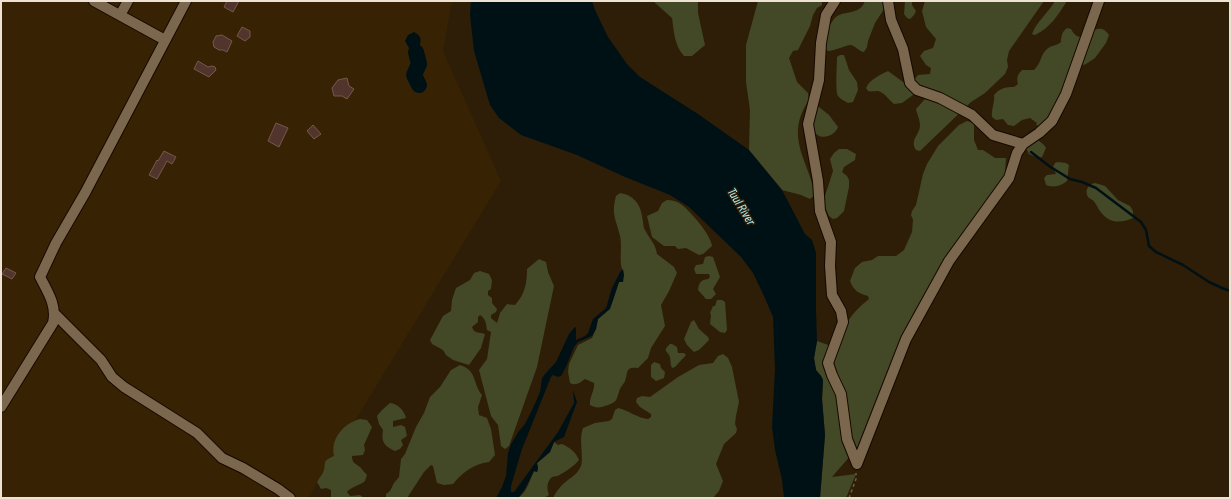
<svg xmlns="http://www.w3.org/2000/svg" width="1231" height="499" viewBox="0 0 1231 499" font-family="'Sofia Sans Condensed',sans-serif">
	<rect width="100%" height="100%" fill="#2e1e07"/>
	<path fill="#372304" d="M1,1H452L443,51L501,181L308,498H1Z"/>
	<path fill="#434827" d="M653,1H698V13L705,45L692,56H684C674,45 674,31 672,18Z
		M758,1H822V5L817,8L813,15L810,26L798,50L793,51L789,58L797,82L808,93L809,100C784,137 808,159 815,195L810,199L801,195L782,190L749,150L750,110L746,82V45Z
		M865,1H882L884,5V9L875,23L868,41L867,47L864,52C858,51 855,45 850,45C847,45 834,51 828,51L824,48C826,38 827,27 834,19C842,9 859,17 865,1Z
		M905,1H912V5L916,11L914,15L910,19L907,18L904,14Z
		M925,1H1044L1009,51L1007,60L1008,67L1005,74L985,93L971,102L920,151L916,150C909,140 920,135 920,125C920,120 917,114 916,109L925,99L922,96L914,80L918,75L930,74L931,68L926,65L920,56L924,51L933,48L936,39L926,27L922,11Z
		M1055,1H1067C1058,15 1050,28 1035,35L1032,34C1037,21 1048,13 1055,1Z
		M1067,28L1071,29C1083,52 1095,15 1109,35L1106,43L1095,58L1086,64L1080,66L1071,70L1052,116L1042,127L1036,125L1037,123L1030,118L1022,120L1014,126L1008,125L1003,119L996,120L992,117C991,109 995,103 994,95C1000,88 1005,87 1014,87L1018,84C1016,77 1018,74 1022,70H1034C1042,62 1040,56 1046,50C1050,45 1057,46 1061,42C1061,36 1062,32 1067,28Z
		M840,55H844L849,70L857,82L858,90L853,102L848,103C845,101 840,99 838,96C835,92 837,64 837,57Z
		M888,71L914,90L913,95L902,103L894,104C889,100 884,92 878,91C874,91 871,92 868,91L866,88C870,79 880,75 888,71Z
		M819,107L829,115L838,127C833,140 812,141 813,124C813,119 816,113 817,108Z
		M967,121L974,123V140L978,150H983L995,158H1006L1005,174L949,252L937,276L914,312L876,400L858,447L832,477L856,474L846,498H820L825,435L822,399L823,380L821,376L816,370L814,358L817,341L834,347C843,327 851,313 869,299L868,296C858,293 854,291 850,281L855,268L862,262L872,260L878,256H896L904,250L912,232L913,220L911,215L912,211L916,205L923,174L927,164L938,146L959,125Z
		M1038,140L1044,145L1046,148L1042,157L1038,158L1029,154L1026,148L1034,141Z
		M839,149H847L856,154L855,160L844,167L842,172L847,176L849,180V187L844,211L837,218L833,219L829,216L825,207L824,199L833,171L830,159L834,153Z
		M1058,162L1066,163L1069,165L1067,181C1061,186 1054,188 1046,185L1044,178L1047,175L1056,174L1053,167L1055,163Z
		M1095,183L1105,186L1118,200L1130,206L1133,211V218C1120,224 1108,223 1100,211C1098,209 1097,205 1095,203C1094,200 1090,199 1088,197C1084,190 1089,184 1095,183Z
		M620,193C633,195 640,203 642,216C643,220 643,225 644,228C648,237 656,244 657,254L674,267L677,273L669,291L661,305L665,326L651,348L648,358L638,368C625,366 628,373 625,381C624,384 621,386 620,389C616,399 619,402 605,406C600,408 595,408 590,405C589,397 595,391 594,383L585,379C580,383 576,386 570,383L568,372L569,364L578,345L592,338L596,329L598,319L607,311L612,303L619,282H622C625,273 622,272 621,264C620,255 622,245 620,236C616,219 611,215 616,196Z
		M667,200C672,200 677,201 682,205C691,212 711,235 712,246L703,254L699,255L686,248L678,249L675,246H664L652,237L647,216L658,211L662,203Z
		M709,256L713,257L720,277L713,289L716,294L711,299H706L698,290C699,282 701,280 708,279L710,277L709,274H696L694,269L696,265L703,264L705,257Z
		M539,259L546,262L548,272L554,286L537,367L509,446L505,449L501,446L498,425L491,416L479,370L487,359L491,332L487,330C486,324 486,319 480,315L478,317V322L472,327C474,334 480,332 485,334L481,348L469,365L453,360L446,355L443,350L432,344L430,340L443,316L451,311L452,300L456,288L470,280L474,273L480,271L489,274L492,280L491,289L488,291V295L492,298V303L497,309L496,312L491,315V318L497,323L500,313L507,304L515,305C525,294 527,283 527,269Z
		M717,300H722L725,302L727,330L725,333L720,332L710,324L711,315L710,313L713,306H715Z
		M694,320L699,329L708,337L709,340L699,350L694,352L687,345L684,339L691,322Z
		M670,344H672L677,347L678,353H684L686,355L675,367L672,368C670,364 671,362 670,358C669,351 661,352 670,344Z
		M723,354L728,358L732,367L739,402L736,416L735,424L737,429L736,433L724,444L716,464L723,481L719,491L713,498H553C555,494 558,489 562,485C568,479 576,476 580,468C585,460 578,441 583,428L595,423L609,421L612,419L615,410L618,408C628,410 637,418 648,419L651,417V414L640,407L636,402L637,398L642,396L650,397L678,377L699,365L713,363L718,356Z
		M654,362L660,364L661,368L665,372L664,378L656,381L651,377V365Z
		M460,365C478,371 472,383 482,395L478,407L479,415L487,418L491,429L495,455L489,462C473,464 462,473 453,484L444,485L437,483L433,466L431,465L424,472L407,498H386V494L390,491L394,483L399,477L401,459L405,454L416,427L424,413L430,397L440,387L451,370Z
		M390,403C398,404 404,410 406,418L393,421V427L401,425L405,427L407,436L401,440L403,445L400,449L395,451C384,446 381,442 383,430L379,424L377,416L382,410Z
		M360,419L367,420L372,427L364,445L365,450L363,455L352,456C352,463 355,463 360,467C362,469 364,472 367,475L365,481C359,486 352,486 347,492L350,496L360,495L364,498H331V490L326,488L321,489L317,482C319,478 323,474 324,470C326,460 323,461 334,456C330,439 344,423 360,419Z
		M554,442L558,445L562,444C569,447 576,452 579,460C574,466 568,470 561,474C559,476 555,476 552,477C546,482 547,490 549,495L544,498H516C526,496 530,479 534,471L537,472L538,468L537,463L550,452Z"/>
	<path fill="#001115" d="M471,1H592L595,10L608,37L627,64L640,77L698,114L749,150L782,190L805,234L812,240L816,253V308L817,341L814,358L816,370L821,376L823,380L822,399L825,435L820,498H784L782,480L775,450L772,427L775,369L773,317L764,296L753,273L741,257L689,207L670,195L625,177L577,155L521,135L499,118L490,105L474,51L470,15Z
		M414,32C424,37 421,44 416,52L409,48L405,41L408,35Z
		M623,269L624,275L623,282H619L610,309L598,319L596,329L592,336L578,342L574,347L566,367L561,376L558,377L553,375L551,377L522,449L511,486V492H514L558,432L574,403L573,390L577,402L564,437L554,442L550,452L537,463L538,468L537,472L534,471L525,489L519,497L496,498L502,487L506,476L508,453L511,444L519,431L525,424L533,408L540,392L542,378L545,374L556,362L569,334L574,328L576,327V340L585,336L588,333L593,319L606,308L612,288L620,272Z"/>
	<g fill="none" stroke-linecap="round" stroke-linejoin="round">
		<path stroke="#001115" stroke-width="2.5" d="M1031,152L1049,166L1070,179L1082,182L1096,188L1141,222L1146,230L1149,246L1156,252L1183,265L1209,282L1222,288L1230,291"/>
		<path stroke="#001115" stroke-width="16" d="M416,52L419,64L414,75L419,85"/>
	</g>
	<path fill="#51352c" stroke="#76574d" d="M227,1H239L233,12L224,7Z
		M242,27L250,31V37L245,41L237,36Z
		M222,35L232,41L227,52L223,50H219L214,47L213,42L216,36Z
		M198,61L208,67L212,66L215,67L216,70L209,77L194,69Z
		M347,78L349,86L354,89L347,99L342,96H334L332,88L338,80Z
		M276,123L288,128L279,147L268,141Z
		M313,125L321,134L314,139L307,131Z
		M164,151L176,157L172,164L167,161L157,179L149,175L157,160L158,161Z
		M6,268L16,273L12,279L2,274Z"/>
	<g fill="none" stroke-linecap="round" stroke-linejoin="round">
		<g stroke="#160800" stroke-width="12">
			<path id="minor" d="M94,1L165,40
				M835,1L826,15L821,43L819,80L808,124L818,181L820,211L831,242L830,266L832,295L841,311L843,322L828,363L832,375L841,394L847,439L857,464
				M888,1L891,20L903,49L910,83L917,90L940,98L972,115L993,135L1023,144
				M120,15L128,1
				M55,314L101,360L112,377L124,387L197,433L222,458L243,468L278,489L290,498
				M1,407L53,323C57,306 48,292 40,277L56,243L85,193L186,1
				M857,464L906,339L949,261L1009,178L1017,153L1023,144L1039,133L1052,121L1066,94L1099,1"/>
		</g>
		<path stroke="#6e5f4b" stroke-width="1.5" stroke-dasharray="3 3" stroke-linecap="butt" d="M849,498L856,479V473"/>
		<use href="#minor" stroke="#7a674e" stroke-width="10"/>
	</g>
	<g text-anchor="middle" stroke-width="3" stroke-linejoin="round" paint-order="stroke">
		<g font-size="13" font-style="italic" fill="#acf0fa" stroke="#2e1e07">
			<text transform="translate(742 206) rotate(58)" y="5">Tuul River</text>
		</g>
	</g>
	<rect width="1231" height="499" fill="none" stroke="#ede2d4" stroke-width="4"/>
</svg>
